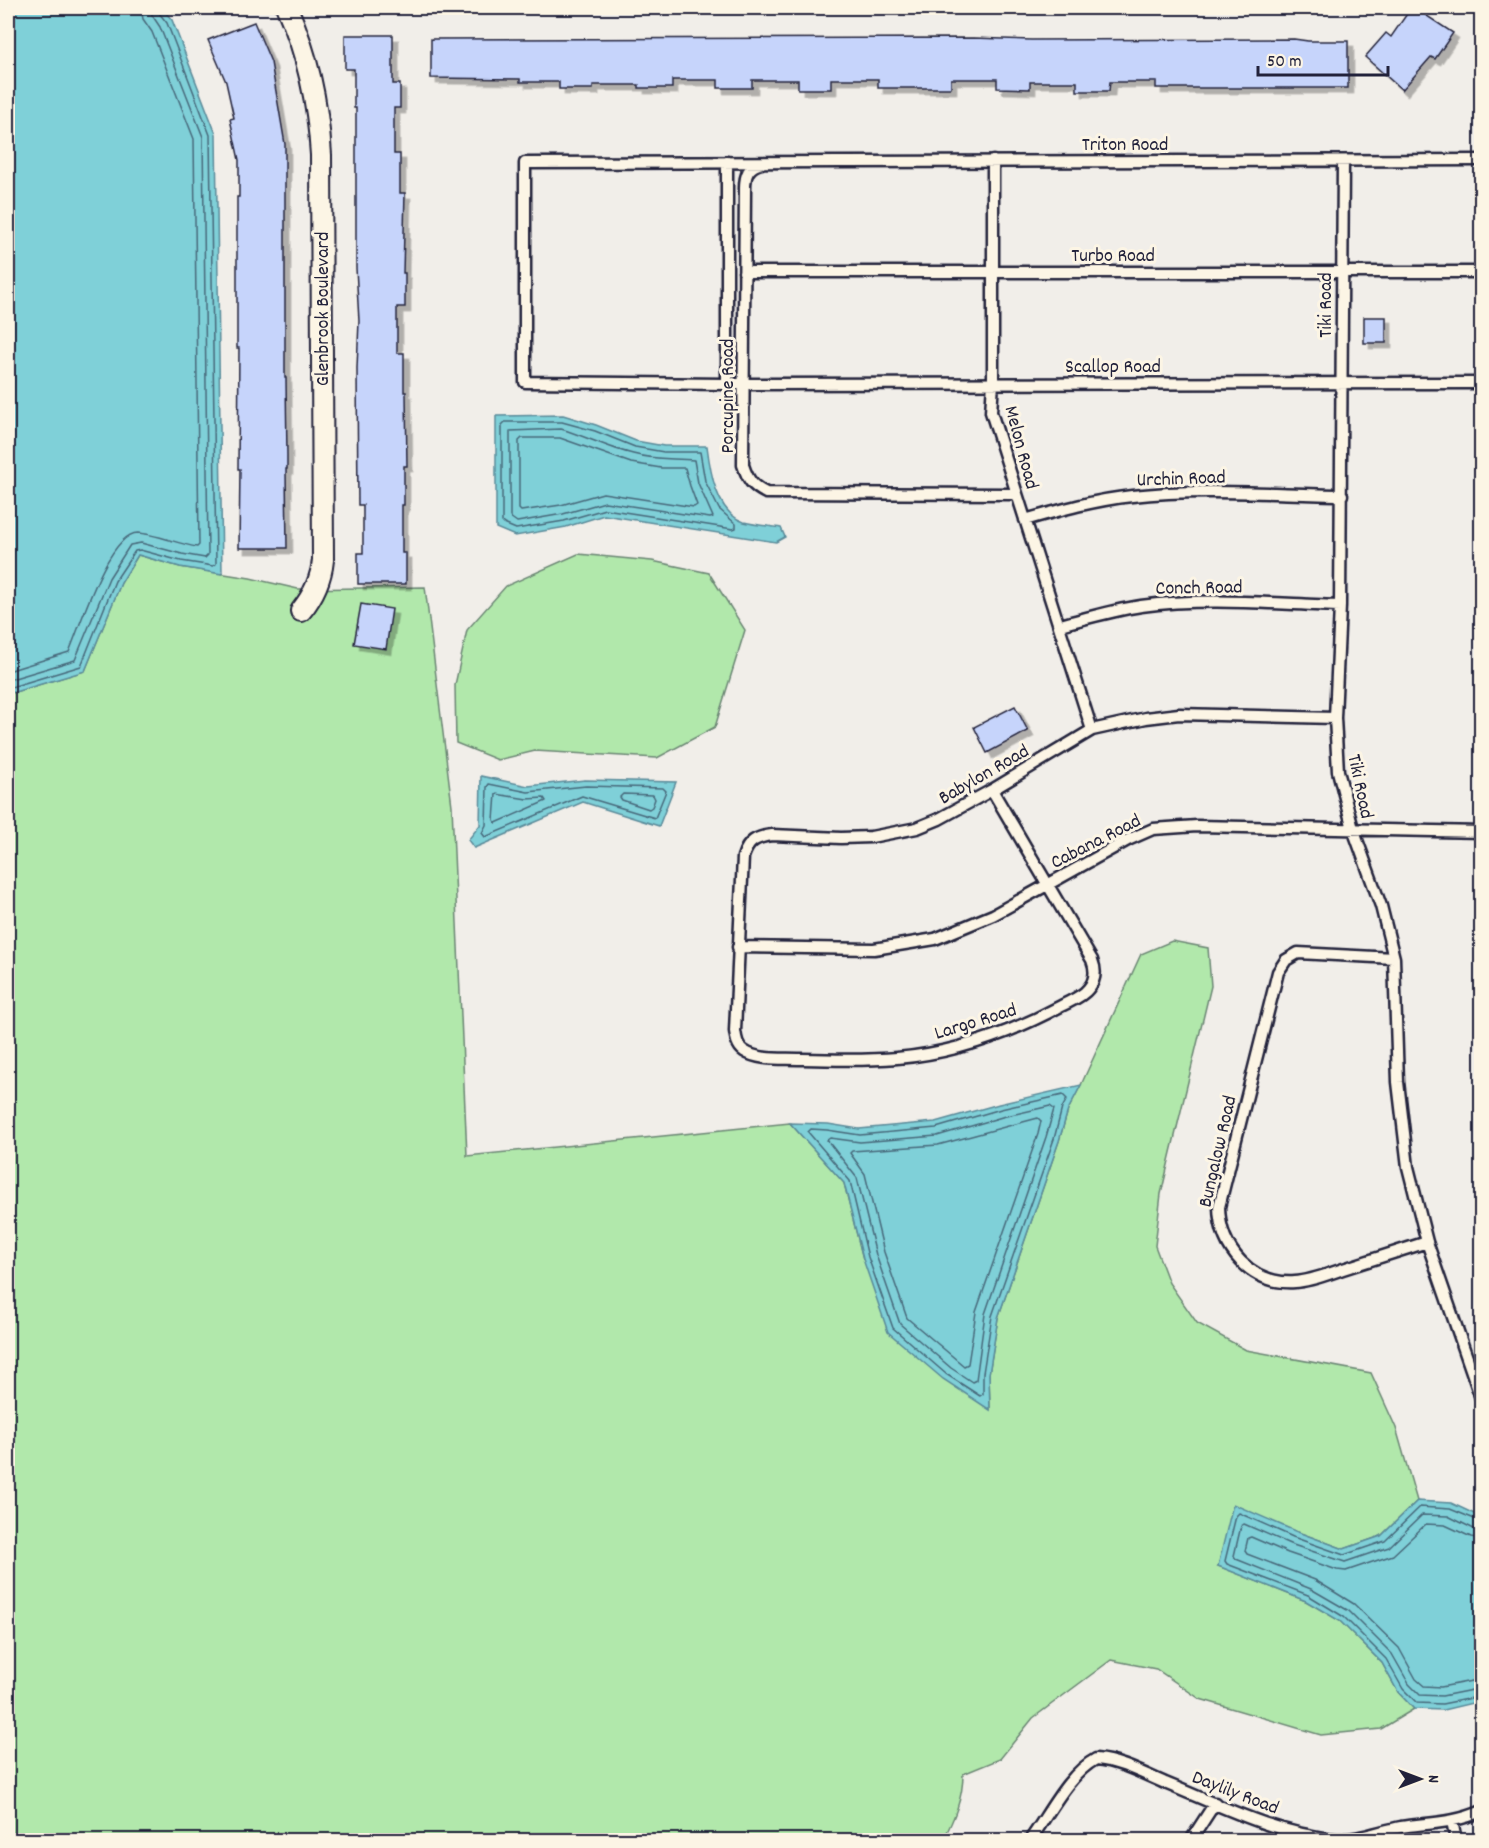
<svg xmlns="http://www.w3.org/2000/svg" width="1489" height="1848" viewBox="0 0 1489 1848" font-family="Dekko,sans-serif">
	<defs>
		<filter id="shadow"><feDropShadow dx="5.5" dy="5.5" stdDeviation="0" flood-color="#0004"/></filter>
	</defs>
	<rect width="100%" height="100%" fill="#f1eee9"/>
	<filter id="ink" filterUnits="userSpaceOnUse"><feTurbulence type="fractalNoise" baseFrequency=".0167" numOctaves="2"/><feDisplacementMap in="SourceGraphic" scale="12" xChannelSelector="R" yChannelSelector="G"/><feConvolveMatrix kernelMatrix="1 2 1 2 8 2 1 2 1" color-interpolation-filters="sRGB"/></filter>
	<g filter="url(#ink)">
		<path fill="#b1e8ab" stroke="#6a8573" stroke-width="1.5" d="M578,554L652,561L709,573L745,630L715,727L657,758L535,751L498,760L456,743L455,685L467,630L506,586Z
			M138,555L180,567L250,578L298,589L425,587L452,806L467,1156L790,1123L844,1183L863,1259L990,1409L989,1374L998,1318L1059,1141L1068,1110L1081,1085L1141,954L1172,941L1208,948L1211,986L1161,1194L1155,1246L1169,1283L1197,1323L1246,1350L1371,1373L1396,1428L1417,1501L1381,1536L1344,1549L1295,1531L1218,1566L1306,1601L1340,1621L1382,1663L1398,1692L1414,1709L1381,1729L1321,1735L1200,1699L1156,1669L1111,1660L1033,1718L1000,1759L963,1774C963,1798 954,1819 943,1840H8V694L85,671L121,583Z"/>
		<path fill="#7fd0d8" stroke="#5a8a99" stroke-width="1.5" d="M8,8H162L172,20L216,134L222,574L180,567L138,555L121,583L85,671L8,694Z
			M563,415L596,425L636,441L664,446H707C710,470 716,513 744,522C755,525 768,526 781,528L785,537L776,542L604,515L566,527L515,536L496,528V416Z
			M481,776L528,786L585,780L676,782L659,826L583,802L474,848L468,840L480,825Z
			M1081,1085L1068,1110L1059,1141L998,1318L989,1374L990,1410L943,1379L888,1332L863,1259L844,1183L790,1123L828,1124L859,1129L935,1122L999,1104Z
			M1417,1501L1451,1503L1481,1517V1701L1443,1710L1414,1709L1398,1692L1382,1663L1340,1621L1306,1601L1218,1566L1233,1504L1295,1531L1344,1549L1381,1536Z"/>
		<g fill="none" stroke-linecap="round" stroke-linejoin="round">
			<path stroke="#47687a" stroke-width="1.5" d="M505,422H562L595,431L635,447L664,452H700L705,481L719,509L736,524V528L733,529L605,509L564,521L516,529L504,524L502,522V425Z
				M561,429C585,436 608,448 633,454C653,460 673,458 694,460L698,483L713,517L710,518L605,502L563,514L517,522L510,517V431Z
				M522,438H560L631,463L661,468H685L690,486L697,505L694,507L603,493L561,505L521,511L519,509V441Z
				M8,671L69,652C80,627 108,533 138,533C156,534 178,544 197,547L199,545L194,139L152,32L143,19L141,8
				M8,680L75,660L109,578L130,545L141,543L182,554L205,558L208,555L203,137L160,27L152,15L150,8
				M8,688L81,666L115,581L135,551L140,550L181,561L213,566L216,564L210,135L167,23L159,13L158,8
				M489,784L528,792L586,786L663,788L666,791L655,818L582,796L485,837L482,833L486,825L487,787Z
				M496,794L527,799L544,798L546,801L496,823L494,820Z
				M623,794L653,795L655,799L652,807L649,809L622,800L620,797Z
				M1063,1095L1067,1099L1062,1108L1054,1139L992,1316L983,1373V1394L980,1396L946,1374L893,1328L868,1257L850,1181L808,1132L811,1129L827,1130L860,1135L936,1128L1001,1109Z
				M1050,1106L1054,1109L1046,1137L985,1314L976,1380L972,1382L951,1368L900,1324L876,1255L857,1178L827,1140L830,1138L860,1142L937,1136L1002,1117Z
				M1038,1118L1041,1121L1038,1134L976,1312L968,1364L964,1366L907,1318L884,1252L865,1174L850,1153L852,1151L938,1145Z
				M1482,1522L1450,1509L1420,1507L1385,1541L1344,1555L1293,1537L1239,1513L1236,1516L1225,1561L1227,1564L1308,1595L1344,1617L1386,1659L1403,1689L1417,1703L1442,1704L1482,1696
				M1482,1530L1474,1529L1448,1516L1422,1515L1389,1547L1345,1562L1290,1544L1244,1524L1241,1526L1234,1556L1236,1559L1311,1589L1349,1611L1392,1654L1409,1684L1420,1695L1442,1696L1482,1688
				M1482,1539L1471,1537L1445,1525L1426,1524L1393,1555L1346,1571L1337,1570L1288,1553L1251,1537L1248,1538L1245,1551L1247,1554L1315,1580L1354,1604L1399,1648L1416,1679L1424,1686L1441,1687L1482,1679"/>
		</g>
		<path fill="#c6d4fb" stroke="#22223b" stroke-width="1.5" filter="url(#shadow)" d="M1411,8H1415L1453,33L1435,59L1431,57L1402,90L1365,57L1386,33L1391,37Z
			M254,22L271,62L285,144V378H286L287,455V469H286L287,548H239L240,469H238L239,348H237V197H239V160L230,119L234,118L226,82L208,40Z
			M345,35H393V84H400V108H394V154H400V193H405L403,273H405V307H397V353H404V392H406L407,466H404V505H402V553H406V584H358V553H363V505H358L357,368L359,321L356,268V108H354V69H345Z
			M974,38L1031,40L1294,39L1308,41H1348V88H1156V82H1110L1109,91H1077V82H1030V89L997,88V79H951V88H878V79H831V89H798V80H752V88H718V80H672V88H639V85H593V89H559V82H520V79L431,78V39Z
			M1364,317H1386V343H1364Z
			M361,604L392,609L386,649L354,644Z
			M1015,706L1028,731L987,753L974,727Z"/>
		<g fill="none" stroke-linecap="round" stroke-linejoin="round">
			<g stroke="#22223b" stroke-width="15">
				<path id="lane" d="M1482,160L525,163V382L727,384L1482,383
					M993,161V383L991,412L1092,730
					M1343,161L1340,606L1335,718L1338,771L1353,829L1381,906L1394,958L1398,1082L1408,1167L1427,1242L1482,1401
					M727,162V384
					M762,163C748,166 745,175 745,188L743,465C748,480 752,486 766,493L1016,494
					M744,272H1482
					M1025,520C1060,510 1095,500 1132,496C1201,488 1272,494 1342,495
					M1060,625C1087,618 1114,610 1141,606C1206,597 1275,604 1340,606
					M992,790L1092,960C1096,970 1096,980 1088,989C1082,997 1070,1001 1061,1006C1011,1033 954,1053 897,1058C865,1061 834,1060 801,1059C783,1058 759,1061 744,1051C737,1046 736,1038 735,1031L743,857C748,841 756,837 772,835L841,838L871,837L917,828L939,819L992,790L1092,730L1146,718L1179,714L1335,718
					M738,947L874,949L935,939L993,915L1128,840L1153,829L1197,826L1482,832
					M1394,958L1298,953L1286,960L1278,972L1219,1207C1220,1249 1251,1285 1295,1282C1311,1281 1328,1274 1343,1269C1371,1260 1399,1251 1427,1242
					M1452,1821L1456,1840
					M1030,1840C1049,1814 1068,1774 1096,1759C1120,1761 1142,1773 1165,1783C1219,1805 1275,1834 1334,1839C1356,1841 1380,1831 1401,1827C1429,1823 1456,1823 1482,1811
					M1191,1840L1215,1803"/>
			</g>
			<g stroke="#22223b" stroke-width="24">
				<path id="street" d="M287,8C308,55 318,103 321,155L323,560C321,580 314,595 301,611"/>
			</g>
			<use href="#lane" stroke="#fcf5e5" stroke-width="10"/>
			<use href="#street" stroke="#fcf5e5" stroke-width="20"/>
		</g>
	</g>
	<g text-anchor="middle" stroke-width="6" stroke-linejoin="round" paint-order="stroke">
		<g font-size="20" fill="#22223b" stroke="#fcf5e5">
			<text x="1125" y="150">Triton Road</text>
			<text x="1113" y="261">Turbo Road</text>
			<text transform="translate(1324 305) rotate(-90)" y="7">Tiki Road</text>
			<text transform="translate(321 309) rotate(-90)" y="7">Glenbrook Boulevard</text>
			<text x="1113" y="372">Scallop Road</text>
			<text transform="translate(726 396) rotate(-90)" y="7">Porcupine Road</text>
			<text transform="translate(1023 447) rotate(75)" y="7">Melon Road</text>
			<text transform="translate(1181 477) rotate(-2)" y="7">Urchin Road</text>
			<text transform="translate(1199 586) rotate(-1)" y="7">Conch Road</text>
			<text transform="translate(983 773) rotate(-30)" y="7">Babylon Road</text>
			<text transform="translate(1362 786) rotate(78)" y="7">Tiki Road</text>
			<text transform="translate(1095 840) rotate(-27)" y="7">Cabana Road</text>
			<text transform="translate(975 1020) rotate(-17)" y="7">Largo Road</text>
			<text transform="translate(1216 1151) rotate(-77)" y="7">Bungalow Road</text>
			<text transform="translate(1236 1791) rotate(21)" y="7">Daylily Road</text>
		</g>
	</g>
	<rect width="1489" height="1848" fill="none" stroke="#fcf5e5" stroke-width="30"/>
	<rect x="15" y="15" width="1459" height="1818" fill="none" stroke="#22223b" stroke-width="2" filter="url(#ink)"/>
	<g transform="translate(1420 1779) rotate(90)" stroke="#fcf5e5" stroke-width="4.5" paint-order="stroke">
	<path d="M0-4.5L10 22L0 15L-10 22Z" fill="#22223b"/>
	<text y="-9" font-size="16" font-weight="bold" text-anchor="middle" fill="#22223b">N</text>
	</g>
	<path d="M1258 66v9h130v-9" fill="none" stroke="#22223b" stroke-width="3"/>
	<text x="1267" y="66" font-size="18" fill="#22223b" stroke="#fcf5e5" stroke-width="4.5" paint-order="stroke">50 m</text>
</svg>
